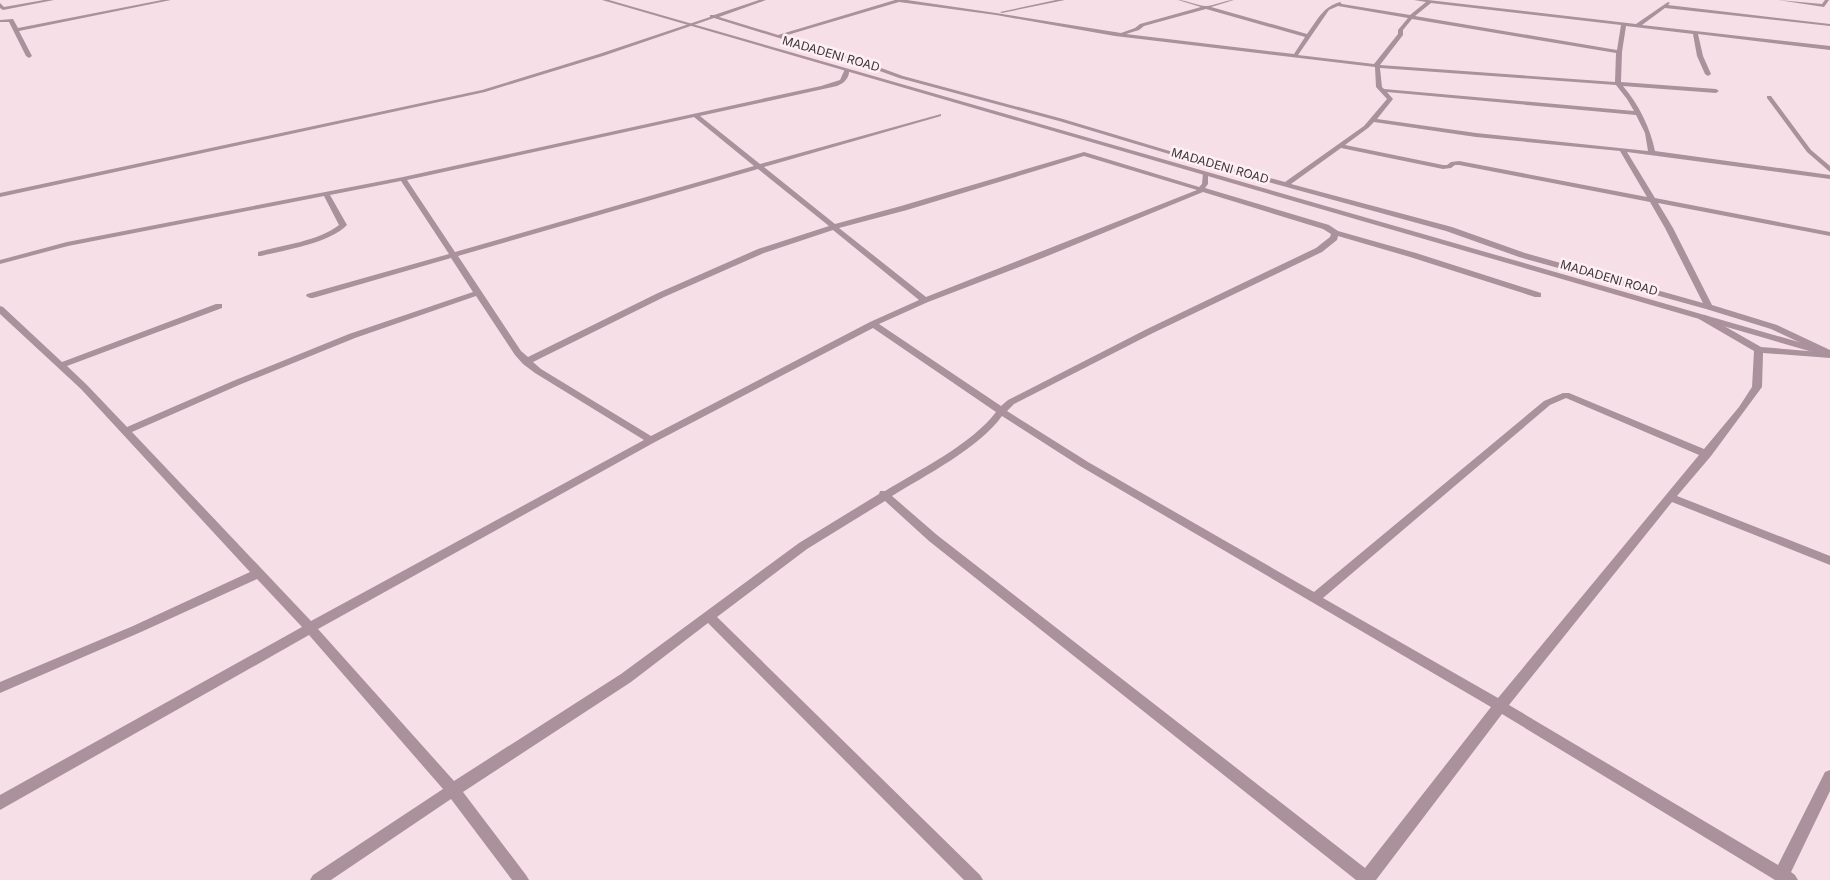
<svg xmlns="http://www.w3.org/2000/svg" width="1830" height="880" viewBox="0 0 1830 880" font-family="Inter,sans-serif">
	<rect width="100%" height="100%" fill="#f7dfe8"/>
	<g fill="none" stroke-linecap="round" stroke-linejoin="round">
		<path fill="#aa919b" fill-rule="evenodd" d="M44,0H54L3,10L0,8V3L4,7Z
			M162,0H171L19,31L32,56L29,58L26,56L9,22H0V20L13,19L18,28Z
			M759,0H766L719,17L778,35L895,0H907L996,13L1121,33L1135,28L1140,24L1201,7L1178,0C1187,0 1197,6 1206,6C1215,6 1224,0 1234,0L1211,7L1307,34C1318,19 1323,7 1340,2L1342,4L1410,15L1426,2L1414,0H1428L1636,24L1668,2L1670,3L1668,5L1830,24V26L1665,8L1642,25L1830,46V50L1698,34L1703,56L1711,74L1708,76L1705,74L1697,56L1693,34L1626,26L1622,52L1621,82L1716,89L1719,91L1716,93L1623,86C1639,105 1650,127 1655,151L1830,175V179L1627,152L1655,198L1830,232V236L1658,203L1673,228L1712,305L1777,325L1830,350V358L1763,353L1762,387L1711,456L1677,496L1830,556V565L1672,502L1509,705L1778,865L1825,772L1830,770V791L1791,872L1795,875L1798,880H1775L1502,714L1376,880H1356L929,541L885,501L807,549L717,617L980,875L983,880H964L708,623L631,682L463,792L526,875L529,880H512L451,799L331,880H310L313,875L443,789L309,635L0,810V795L302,627L257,579L141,632L0,693V682L133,626L250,572L81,389L0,314V306L3,307L62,362L216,304H222V308L67,366L87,385L127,427L233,381L349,334L473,292L451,258L313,298H310L306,296L307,294L449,254L401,181L330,195L347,225C330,243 285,250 261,256H258V252C283,245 319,241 339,225L324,196L68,246L0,264V260L67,242L403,177L821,86L840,80L845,69H849C850,77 845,83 837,86L700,116L760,164L941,114V116L764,167L835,224L901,206L1084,152L1199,187L1202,184L1203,173L1208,172V184L1205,188L1329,225L1338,231L1416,253L1541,293V297H1535L1410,257L1338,236L1337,240L1322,252L1153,333L1014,404L1007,411L1088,462L1314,592L1544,401L1563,393H1569L1704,449L1739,407L1752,387L1754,351L1699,319V315H1705L1761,347L1820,352L1771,329L1706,309L1519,257L1446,231L1189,160L1059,121L899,78L844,58L714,18L603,56L485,92L0,197V193L482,90L599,54L710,17V15H714ZM899,2L996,15L1115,36L1375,67L1376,87L1387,99L1364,126L1285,182L1193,158L1063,119L903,76L848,56L784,36ZM1431,3L1621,25L1617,50L1415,16ZM1338,6L1408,18L1398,30V34L1374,64L1298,55L1329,10ZM1206,9L1305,37L1294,54L1126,34L1139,30L1144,26ZM1412,19L1616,53L1615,82L1380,65L1403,35V30ZM1380,68L1616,85L1627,99L1634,111L1384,89L1382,87ZM1387,92L1636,115L1645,133L1648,151L1476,133L1377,119L1393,99ZM694,117L754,166L455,252L407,180ZM1374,122L1476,137L1620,151L1647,197L1459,161L1451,162L1447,165H1443L1345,145L1368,128ZM1341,148L1443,169L1451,168L1455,165H1459L1650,202L1665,228L1703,303L1525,253L1452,227L1291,184ZM1084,156L1197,190L926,297L839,228L907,210ZM758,169L829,226L758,249L658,293L528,357L521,351L458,256ZM1203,192L1323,229L1331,234L1330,237L1316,248L1147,329L1008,400L1001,406L879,324L928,302L1045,257ZM833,230L919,300L870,322L651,436L541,369L533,362L664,297L764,253ZM476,296L515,355L523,364L535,373L644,440L311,621L132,432L239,385L355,338ZM873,328L996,412C972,444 919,470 885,491H880L879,494L799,543L621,674L454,781L318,629L655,442ZM1566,398L1699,455L1498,698L1323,598L1550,405ZM1002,416L1080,466L1491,707L1365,868L937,535L892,496C926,475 979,448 1002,416Z
			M1056,0H1065L1002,13L1000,12Z
			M1778,0L1822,4L1825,0H1829L1824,7Z
			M1767,96H1771L1811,150L1830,166V172L1807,152L1767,98Z"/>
		<path fill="#aa919b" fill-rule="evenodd" d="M602,0H609L1830,351V357Z"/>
	</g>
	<g text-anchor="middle" stroke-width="5" stroke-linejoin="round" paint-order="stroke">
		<g font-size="12" fill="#3e3538" stroke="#feeff5">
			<text transform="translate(831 54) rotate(16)" y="4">MADADENI ROAD</text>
			<text transform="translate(1220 166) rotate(16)" y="4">MADADENI ROAD</text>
			<text transform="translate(1609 278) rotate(16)" y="4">MADADENI ROAD</text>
		</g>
	</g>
</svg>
